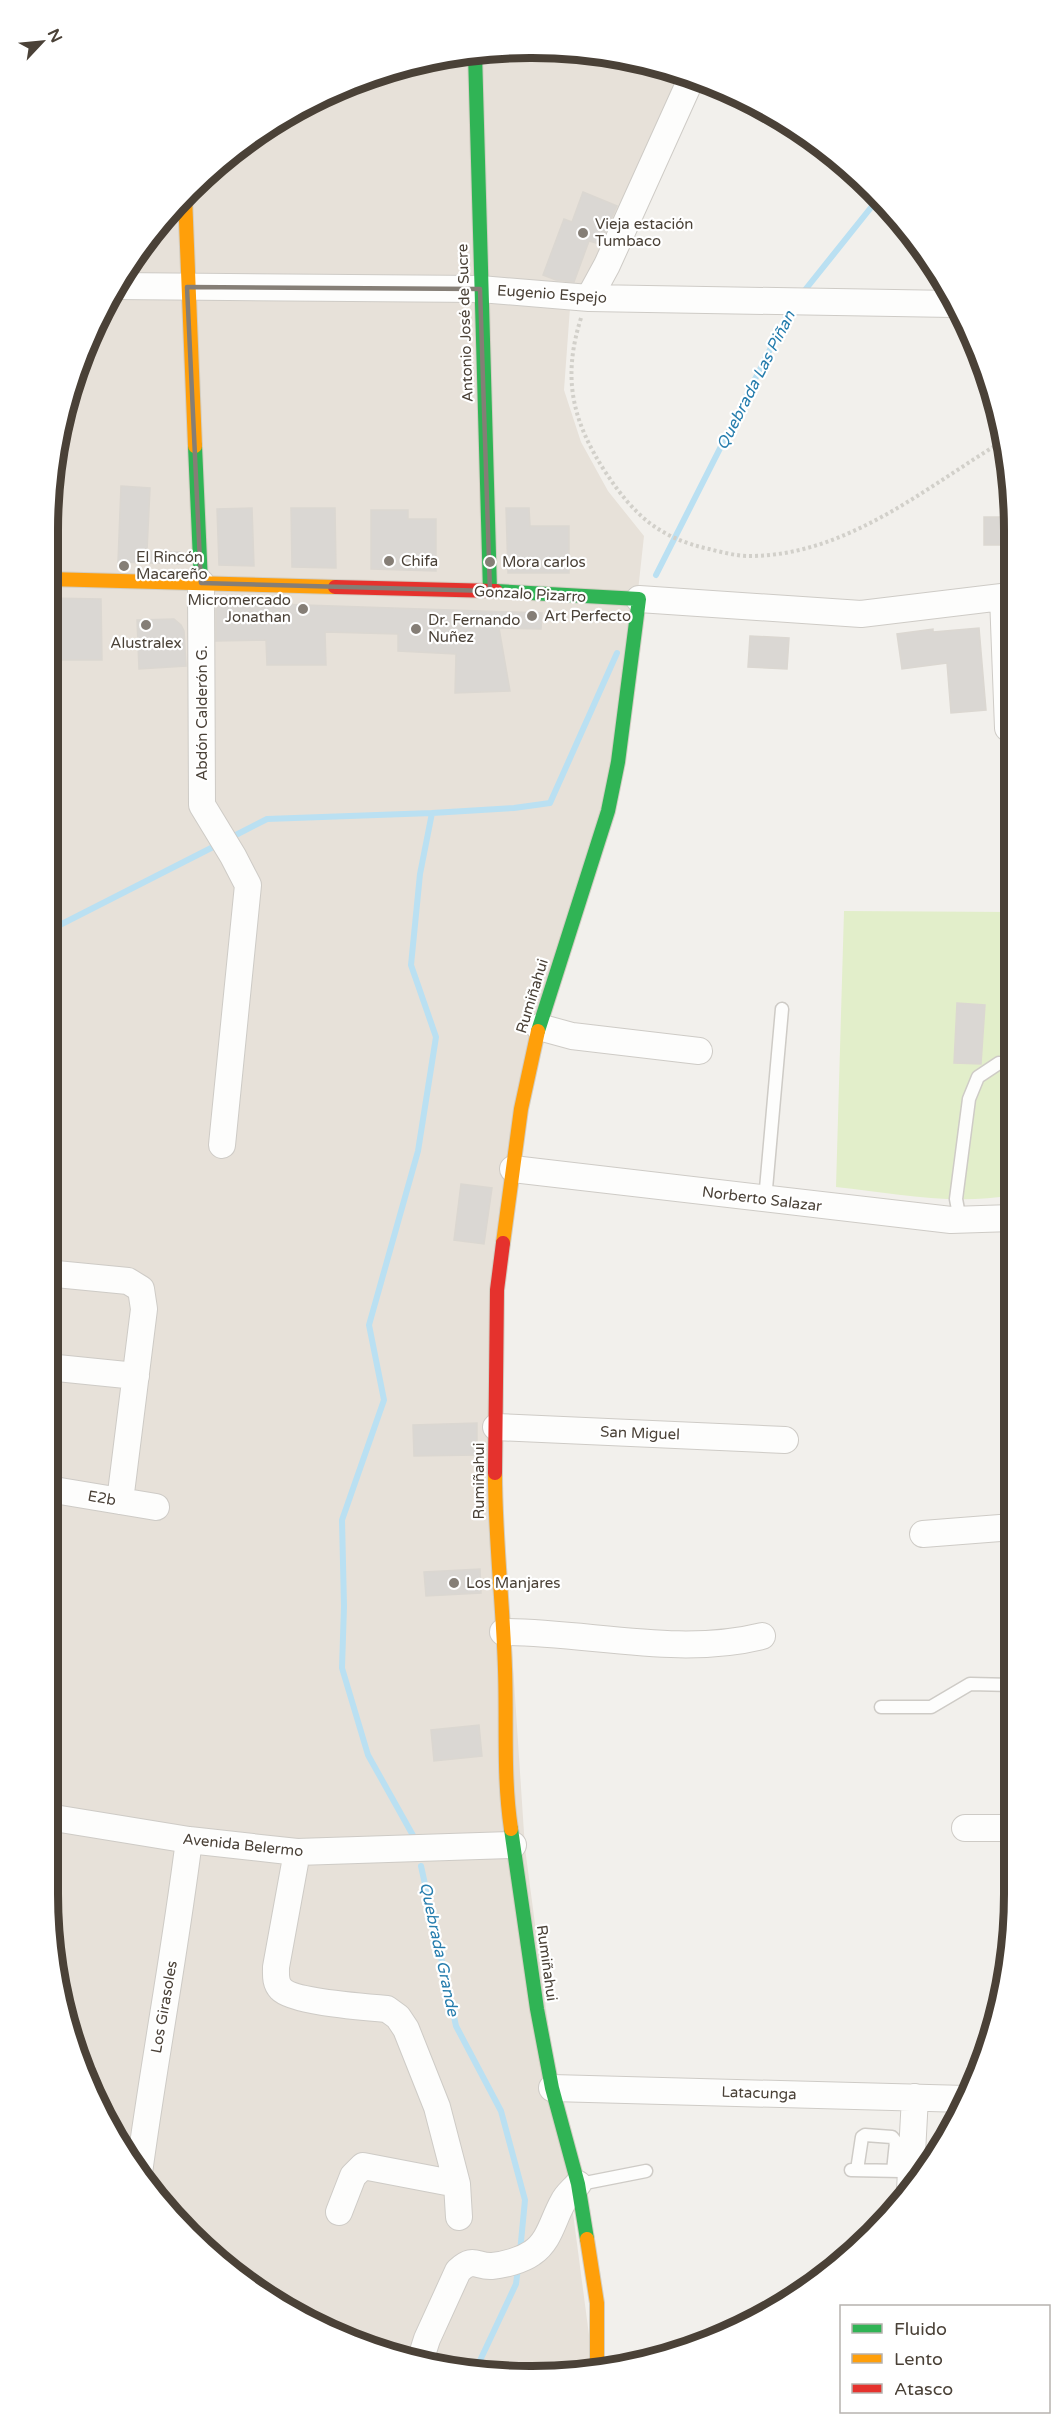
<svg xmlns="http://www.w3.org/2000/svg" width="1062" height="2425" viewBox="0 0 1062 2425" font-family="'Varela Round',sans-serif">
	<rect width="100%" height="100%" fill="#f2f0ec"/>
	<path fill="#e7e1d9" d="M500,49L594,52L685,73L595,274L570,308L564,390L581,442L608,491L644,536L622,737L525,1101L492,1347L525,1848L594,2373L437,2368L290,2312L168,2212L113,2135L74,2050L48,1894V531L74,375L113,289L168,212L237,148L318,98L406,64Z"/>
	<path fill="#e2eeca" d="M844,911L1011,912L1012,1195C954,1206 893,1193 836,1187Z"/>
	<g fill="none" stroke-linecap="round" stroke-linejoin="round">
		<path stroke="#bae0f2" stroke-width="6" d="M801,295L877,200
			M656,575L791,308
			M230,838L267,819L432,813
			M48,931L219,844
			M415,1839L368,1755L342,1668L344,1606L342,1520L384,1400L369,1325L418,1151L436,1037L411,965L420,874L432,813L514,808L550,803L617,653
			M421,1866L456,2026L501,2111L525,2200L520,2252
			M476,2369L516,2284L518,2268"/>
	</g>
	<path fill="#dad7d3" stroke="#dbd7d1" stroke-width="1.5" d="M583,192L617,206L600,244L589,241L574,282L556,280L543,275L564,219L572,222Z
		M121,486L150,488L147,551L181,552V564L118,562Z
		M252,508L254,566L219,565L217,509Z
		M291,508H335L336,568L292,567Z
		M506,508H529L530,526H569V573H508Z
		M371,510H408V519H436V571L371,569Z
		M984,517H1010V545H984Z
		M48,598L101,599L102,660H48Z
		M244,603L542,613L541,629L499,628L510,691L455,693L456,654L398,651V634L325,632L326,665H267L266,640L216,641V609L221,604Z
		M174,619L181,625L184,631L186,666L139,669L137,620Z
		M979,628L986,710L951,713L947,663L902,669L897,634L933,629V632Z
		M750,636L789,638L787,669L748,667Z
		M957,1003L985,1005L981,1064L954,1063Z
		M461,1184L492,1188L484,1244L454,1240Z
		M477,1423V1455L414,1456L413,1425Z
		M480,1569L481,1593L426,1596L424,1572Z
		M479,1725L482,1756L434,1761L431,1730Z"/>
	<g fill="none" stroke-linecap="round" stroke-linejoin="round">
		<g stroke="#cecbc6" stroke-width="15">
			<path id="lane" d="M765,1200L782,1009
				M960,1220L956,1199L969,1099L978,1077L999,1063
				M881,1707H931L970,1684L1013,1685
				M851,2170L901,2171
				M857,2170L862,2137L865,2135L892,2137L896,2142L893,2171
				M580,2184L646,2171"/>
		</g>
		<g stroke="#cecbc6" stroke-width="28">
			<path id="street" d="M116,286L480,289L589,298L953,304
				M589,298L607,265L692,77
				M201,583L202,805L233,856L248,885L222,1145
				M1003,597L1008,728
				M639,599L861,614L1010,596
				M539,1027L572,1036L699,1051
				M513,1169L951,1220L1012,1218
				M56,1274L128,1281L141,1289L144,1309L120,1501
				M57,1368L136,1376
				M496,1427L785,1440
				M48,1489L156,1507
				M923,1534L1013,1527
				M503,1632C588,1632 678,1657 762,1636
				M48,1817L189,1840L297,1852L513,1845
				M965,1828H1014
				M297,1852L276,1967C276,1975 275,1983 281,1989C293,2002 366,2007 387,2009L398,2017L406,2029L437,2107L457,2184L459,2217
				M552,2088L966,2099
				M139,2173C154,2062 175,1952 189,1840
				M910,2190L915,2097
				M339,2212L353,2176L363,2166L457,2184
				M420,2361L427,2339L458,2271C474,2256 476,2267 492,2266C504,2265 522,2260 532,2253C550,2241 553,2219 563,2202C566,2195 573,2190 578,2184"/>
		</g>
		<g stroke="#d2cdc2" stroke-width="16">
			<path id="fast" d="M475,53L490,591
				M195,446L201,583
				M496,591L639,599L618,762L608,811L538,1031
				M511,1829L537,2009L552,2088L578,2184L587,2239"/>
		</g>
		<g stroke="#d2cdc2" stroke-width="16">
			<path id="slow" d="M185,196L195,446
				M48,579L335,587
				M503,1243L521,1109L538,1031
				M495,1473C495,1539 503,1604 505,1669C507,1723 503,1776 511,1829
				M587,2239L597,2303V2372"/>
		</g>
		<g stroke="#d2cdc2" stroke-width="16">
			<path id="jam" d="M335,587L496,591
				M495,1473L497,1290L503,1243"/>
		</g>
		<path stroke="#d2d0ca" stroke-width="4" stroke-dasharray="3 3" stroke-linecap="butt" d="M581,318C562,378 572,421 606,473C634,515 659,538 709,549C721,552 736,556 749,556C846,556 925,488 1003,441"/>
		<use href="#lane" stroke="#fdfdfc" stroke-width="12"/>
		<use href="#street" stroke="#fdfdfc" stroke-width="26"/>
		<use href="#fast" stroke="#30b455" stroke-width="14"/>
		<use href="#slow" stroke="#ff9f0a" stroke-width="14"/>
		<use href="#jam" stroke="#e5322d" stroke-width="14"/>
	</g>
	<path fill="none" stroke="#857e76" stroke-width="4.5" stroke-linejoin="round" d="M187,287L480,289L490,591L201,583Z"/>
	<g fill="#857e76" stroke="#fff" stroke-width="2">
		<circle cx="583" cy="233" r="6"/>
		<circle cx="389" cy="561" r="6"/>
		<circle cx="490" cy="562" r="6"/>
		<circle cx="124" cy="566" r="6"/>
		<circle cx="303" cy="609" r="6"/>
		<circle cx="532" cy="616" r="6"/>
		<circle cx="146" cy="625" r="6"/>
		<circle cx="416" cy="629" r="6"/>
		<circle cx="454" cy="1583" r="6"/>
	</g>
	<g text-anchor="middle" stroke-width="4.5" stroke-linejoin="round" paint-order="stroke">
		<g font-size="15" fill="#4a4137" stroke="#fff" text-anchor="start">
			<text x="595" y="229">Vieja estación<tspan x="595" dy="17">Tumbaco</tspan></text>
			<text x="136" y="562">El Rincón<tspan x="136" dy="17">Macareño</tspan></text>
			<text x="401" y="566">Chifa</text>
			<text x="502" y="567">Mora carlos</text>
			<text x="291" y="605" text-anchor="end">Micromercado<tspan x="291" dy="17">Jonathan</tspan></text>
			<text x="544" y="621">Art Perfecto</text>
			<text x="428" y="625">Dr. Fernando<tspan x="428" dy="17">Nuñez</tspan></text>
			<text x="146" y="648" text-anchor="middle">Alustralex</text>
			<text x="466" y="1588">Los Manjares</text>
		</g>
		<g font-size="15" fill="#4a4137" stroke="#fff">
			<text transform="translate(552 294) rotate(4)" y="5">Eugenio Espejo</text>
			<text transform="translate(465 323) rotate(-92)" y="5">Antonio José de Sucre</text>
			<text transform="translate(530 594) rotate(3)" y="5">Gonzalo Pizarro</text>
			<text transform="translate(202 713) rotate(-90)" y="5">Abdón Calderón G.</text>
			<text transform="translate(532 996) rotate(-73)" y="5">Rumiñahui</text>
			<text transform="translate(762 1199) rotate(7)" y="5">Norberto Salazar</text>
			<text transform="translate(640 1433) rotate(2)" y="5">San Miguel</text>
			<text transform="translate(479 1481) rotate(-90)" y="5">Rumiñahui</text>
			<text transform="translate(102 1498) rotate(10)" y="5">E2b</text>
			<text transform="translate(243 1845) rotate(6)" y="5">Avenida Belermo</text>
			<text transform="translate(547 1963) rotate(82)" y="5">Rumiñahui</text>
			<text transform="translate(164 2007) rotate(-80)" y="5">Los Girasoles</text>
			<text transform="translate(759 2093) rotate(2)" y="5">Latacunga</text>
		</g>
		<g font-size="16" font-style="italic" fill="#267dad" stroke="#fff">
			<text transform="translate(755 380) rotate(-63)" y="6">Quebrada Las Piñan</text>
			<text transform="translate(440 1949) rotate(78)" y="6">Quebrada Grande</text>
		</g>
	</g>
	<path d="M0 0H1062V2425H0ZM530 58H532A472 472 0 0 1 1004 530V1894A472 472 0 0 1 532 2366H530A472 472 0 0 1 58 1894V530A472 472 0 0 1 530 58Z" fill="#fff" fill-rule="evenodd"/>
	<path fill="none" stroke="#4a4137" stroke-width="8" d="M530 58H532A472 472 0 0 1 1004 530V1894A472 472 0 0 1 532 2366H530A472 472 0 0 1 58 1894V530A472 472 0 0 1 530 58Z"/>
	<rect x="840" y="2305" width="210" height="108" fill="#ffffff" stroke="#b7b3af" stroke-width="1.5"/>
	<rect x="852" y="2324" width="30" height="9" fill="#30b455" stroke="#b7b3af" stroke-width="1.5"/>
	<text x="894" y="2335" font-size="18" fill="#4a4137">Fluido</text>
	<rect x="852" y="2354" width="30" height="9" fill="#ff9f0a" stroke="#b7b3af" stroke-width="1.5"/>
	<text x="894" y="2365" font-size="18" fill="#4a4137">Lento</text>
	<rect x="852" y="2384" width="30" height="9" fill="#e5322d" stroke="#b7b3af" stroke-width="1.5"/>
	<text x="894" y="2395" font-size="18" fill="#4a4137">Atasco</text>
	<g transform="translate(42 42) rotate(64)" stroke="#ffffff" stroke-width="4.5" paint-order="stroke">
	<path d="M0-4.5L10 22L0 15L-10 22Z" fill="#4a4137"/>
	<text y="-9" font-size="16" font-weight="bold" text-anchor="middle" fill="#4a4137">N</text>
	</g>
</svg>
